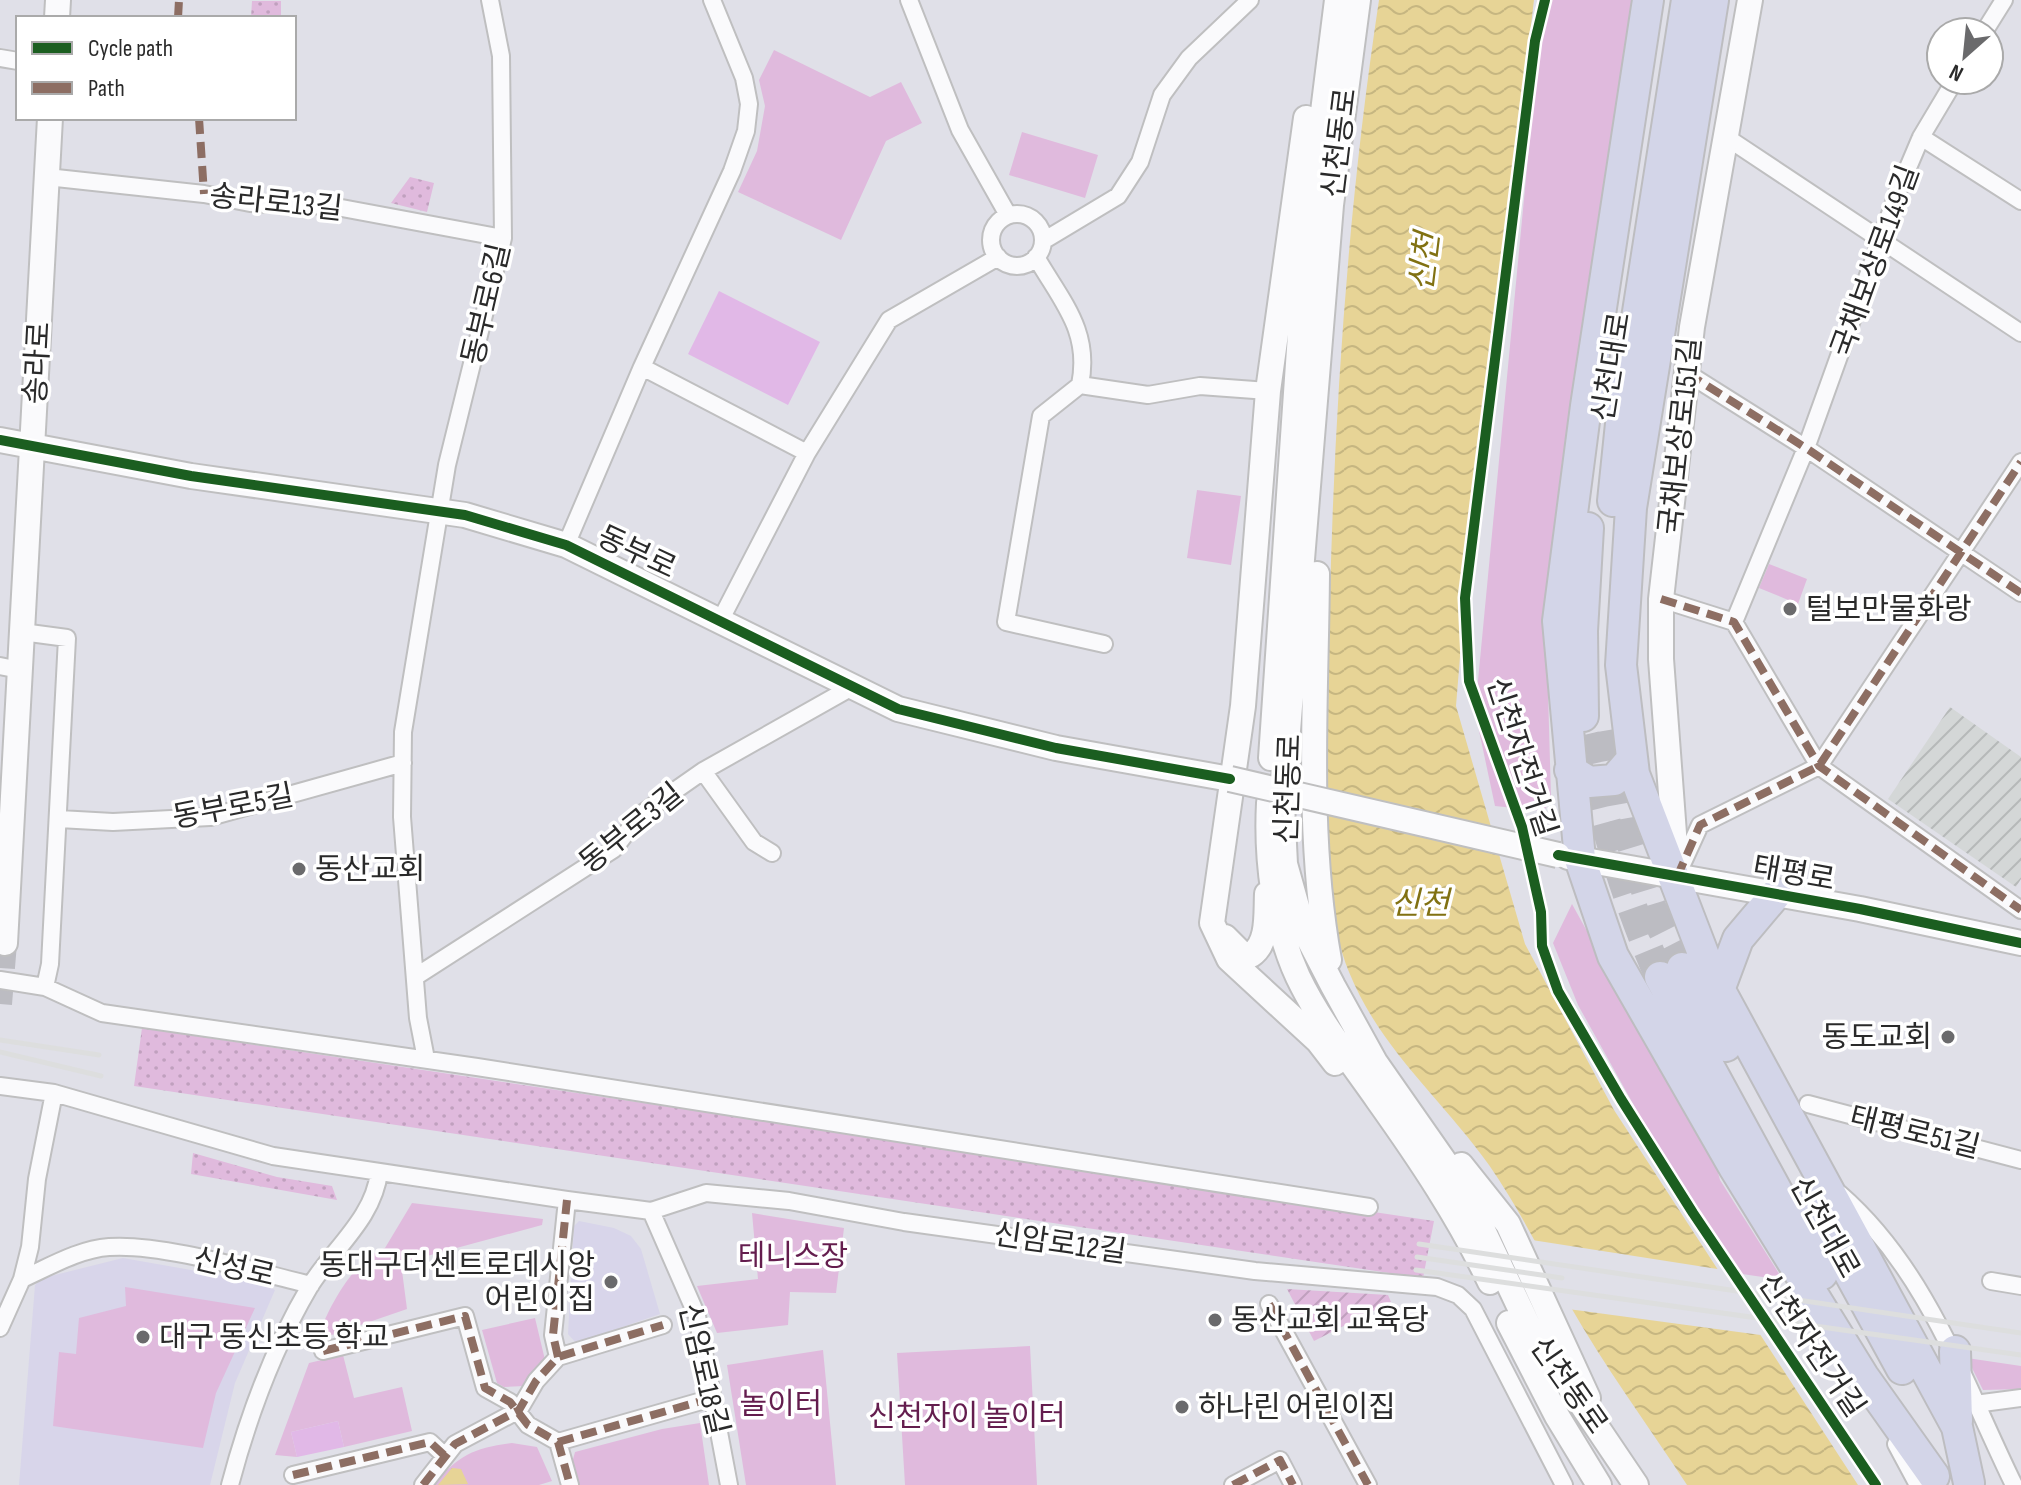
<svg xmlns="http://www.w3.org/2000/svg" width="2021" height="1485" viewBox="0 0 2021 1485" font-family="'Sofia Sans Condensed','Noto Sans KR',sans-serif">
	<defs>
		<pattern id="industrial-furrows" width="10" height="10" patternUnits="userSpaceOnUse" patternTransform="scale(2)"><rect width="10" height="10" fill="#d4d7d7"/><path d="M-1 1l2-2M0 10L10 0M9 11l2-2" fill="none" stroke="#b6b9b9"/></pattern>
		<pattern id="grass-dots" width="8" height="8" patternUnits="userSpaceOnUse" patternTransform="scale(2)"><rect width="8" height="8" fill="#e0badd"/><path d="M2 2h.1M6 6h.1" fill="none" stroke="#c0a0be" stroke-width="1.8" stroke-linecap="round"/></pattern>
		<pattern id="garden-furrows" width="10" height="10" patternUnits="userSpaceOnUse" patternTransform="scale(2)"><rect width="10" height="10" fill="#e0badd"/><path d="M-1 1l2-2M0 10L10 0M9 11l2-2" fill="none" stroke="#c0a0be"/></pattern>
		<pattern id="water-waves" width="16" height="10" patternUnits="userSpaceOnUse" patternTransform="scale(2)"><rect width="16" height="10" fill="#e7d496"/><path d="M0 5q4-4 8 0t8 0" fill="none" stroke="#c6b681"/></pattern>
	</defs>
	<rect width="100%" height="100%" fill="#e0e0e8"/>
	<path fill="url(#industrial-furrows)" d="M1950,707L2021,757V879L2016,887L1888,799Z"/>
	<path fill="#d8d5ea" d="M579,1221L614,1228L631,1236L641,1249L660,1314L576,1343L568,1334L574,1226Z
		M123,1258L259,1282L275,1290L235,1383L210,1485H19L35,1285L43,1278Z"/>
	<path fill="url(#grass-dots)" d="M252,1H281V18H251Z
		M410,177L434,183L427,212L391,203Z
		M142,1028L1434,1221L1423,1278L134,1086Z
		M193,1153L277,1177L332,1186L337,1200L191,1174Z"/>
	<path fill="#e0badd" d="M1543,0H1638L1579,386L1563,458L1546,622L1551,797L1544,811L1495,806L1475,712Z
		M774,50L870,97L901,82L922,123L886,141L841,240L738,192L757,151L765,106L759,80Z
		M1022,132L1098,155L1085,198L1009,175Z
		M1197,490L1241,496L1231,565L1187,558Z
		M1769,564L1807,579L1798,604L1759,588Z
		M1572,904L1716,1165L1720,1180L1783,1280L1742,1274L1695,1215L1578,1005L1553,943Z
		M412,1203L543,1219L542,1225L401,1263L407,1309L317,1340C326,1311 355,1257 385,1248Z
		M752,1213L844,1228L836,1293L790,1292L788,1325L717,1333L697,1286L758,1279Z
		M125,1287L255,1308L216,1393L203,1448L53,1426L59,1352L76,1354L79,1318L126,1306Z
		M535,1318L545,1360L524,1386L504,1387L497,1383L482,1330Z
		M1030,1346L1037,1485H905L897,1353Z
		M823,1350L836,1485H746L727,1365Z
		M343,1355L354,1398L402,1387L412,1431L344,1447L338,1421L291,1432L297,1457L275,1455L309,1363Z
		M1967,1358L2021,1366V1389L1983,1390Z
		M700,1423L709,1485H578L572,1463L575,1452L662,1429Z
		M512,1443L537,1447L552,1481L539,1485H433C459,1455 473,1448 512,1443Z"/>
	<path fill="url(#garden-furrows)" d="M1287,1289L1388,1295L1391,1302L1314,1341Z"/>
	<path fill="#e1b8e7" d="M719,291L820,342L788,405L688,354Z
		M338,1421L344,1447L297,1457L291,1432Z"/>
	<path fill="url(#water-waves)" d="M1379,0H1534L1471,521L1456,706L1525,944L1614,1110L1858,1485H1687C1648,1425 1604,1366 1569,1304C1543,1257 1520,1210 1489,1165C1442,1099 1380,1049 1349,972C1318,892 1328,802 1328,718C1330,478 1343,238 1379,0Z
		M452,1468L461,1469L468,1484L438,1485Z"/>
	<path fill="#e0e0e8" d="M1532,1240L1724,1270L1768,1336L1568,1309Z"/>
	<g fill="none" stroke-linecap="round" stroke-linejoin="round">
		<path stroke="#bcbcc2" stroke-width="24" stroke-dasharray="24 12" stroke-linecap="butt" d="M0,1004L5,943"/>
		<path stroke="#bcbcc2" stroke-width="30" stroke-dasharray="30 15" stroke-linecap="butt" d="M1609,730L1625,822L1651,907L1682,968
			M1584,735C1603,819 1625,898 1660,977"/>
		<g stroke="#bfbfc0" stroke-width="20">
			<path id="street" d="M712,0L744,78L749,104L746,131L732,171L642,367L807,453
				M909,0L960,130L1008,215
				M1984,32L2004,0
				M0,58L18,61
				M1726,137L2021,333
				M1921,137L2021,201
				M47,177L204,194L250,203L331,206L503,238
				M991 240a26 26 0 1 1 52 0a26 26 0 1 1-52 0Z
				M1043,241L1118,196L1140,162L1162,95L1189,58L1250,0
				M1036,257C1062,302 1091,331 1080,385L1148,395L1200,386L1268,391
				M1687,373L1806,448L2021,593
				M1080,385L1041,416L1006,622L1104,644
				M566,545L642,367
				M1661,599L1734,622L1819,766L2021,910
				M721,619L807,453L889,320L998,257
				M1734,622L1806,448L1899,189L1921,137L1955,80
				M22,632L67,638L50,964L45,987
				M0,666L20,670
				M703,771L754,842L772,853
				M59,819L113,822L210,817L403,763
				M1679,871L1700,825L1819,766L2021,462
				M415,977L614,849L640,815L703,771L852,687
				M0,980L45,987L102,1013L477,1067L1369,1207
				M426,1059L418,1018L402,817L403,732L447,465L503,238L501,56L490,0
				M0,1086L54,1093L273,1156L567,1200L651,1211L706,1193L789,1201L904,1222L1255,1271L1437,1287L1458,1295L1473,1309L1564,1485
				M1808,1104L2021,1160
				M1840,1194C1928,1271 1964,1383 2014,1485
				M651,1211L697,1316L729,1485
				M22,1279L30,1247L37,1179L54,1093
				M1991,1281L2021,1286
				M1269,1304L1368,1485
				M0,1328L22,1279C49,1267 79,1249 109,1247C163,1243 256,1272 311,1285
				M323,1351L465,1316L485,1388L510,1402L528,1425L558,1442L570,1485
				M558,1357L553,1335L567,1200
				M1975,1404L2021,1398
				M558,1442L712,1398
				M1896,1444L1918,1485
				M293,1475L430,1442L445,1456
				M230,1485C248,1417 274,1347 310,1286C333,1249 374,1218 379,1172
				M423,1485L455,1444L519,1410L536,1381L558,1357L663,1325
				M1233,1485L1280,1460L1293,1485"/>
		</g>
		<g stroke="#bfbfc0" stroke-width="28">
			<path id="secondary" d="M1358,0L1331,205L1282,804L1285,864L1303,928L1333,986L1375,1062L1463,1188L1528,1325L1636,1485
				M57,18L58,0
				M1306,118L1268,391L1243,706L1212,923L1229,959L1318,1041L1335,1063
				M0,440L191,476L465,515L566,545L898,709L1056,748L1230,779
				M1317,574C1316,703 1306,833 1329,960
				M1271,758L1306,247L1337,0
				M1269,803C1266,859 1274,925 1298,977C1319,1021 1350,1060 1378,1100C1420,1159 1459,1217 1490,1282
				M1568,857L1860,909L2021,943
				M1677,874L1661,659V599L1692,327L1750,0
				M1225,937L1241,953L1251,955C1269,943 1266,914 1267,894
				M5,943L50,118
				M1461,1165L1508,1224L1588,1398
				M1509,1323L1557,1416L1599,1485"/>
		</g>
		<g stroke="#bdbdc0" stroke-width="34">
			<path id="highway" d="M1648,0L1586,406L1558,621L1580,859L1613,956L1734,1167L1863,1376L1934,1476
				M1713,0L1631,508L1621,665L1634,774L1711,974L1957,1427L1969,1483
				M1613,501L1622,414L1687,0
				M1583,716L1582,631L1588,528
				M1570,770L1589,782L1614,780L1632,759
				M1682,968L1726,1046
				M1660,977L1822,1274
				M1719,990L1738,939L1776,894
				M1810,1201L1902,1369
				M1955,1351L1957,1421"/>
		</g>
		<use href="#street" stroke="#fafafc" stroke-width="16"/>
		<use href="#secondary" stroke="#fafafc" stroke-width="24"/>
		<use href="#highway" stroke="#d3d5e8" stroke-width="30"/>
		<path stroke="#dddede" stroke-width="5" d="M0,1040L99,1055
			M0,1052L101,1076
			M1419,1244L2021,1333
			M1417,1257L1562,1278
			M1416,1270L2021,1355"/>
		<g stroke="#bfbfc0" stroke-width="28" stroke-linecap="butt">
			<path id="secondary-bridge" d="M1230,779L1558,855"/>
		</g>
		<use href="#secondary-bridge" stroke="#fafafc" stroke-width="24"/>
		<path stroke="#8d6e63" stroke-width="8" stroke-dasharray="16 8" stroke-linecap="butt" d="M178,18L179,0
			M199,118L204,194
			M1687,373L1806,448L2021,593
			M1661,599L1734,622L1819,766L2021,910
			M1677,877L1700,825L1819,766L2021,462
			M1269,1304L1368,1485
			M323,1351L465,1316L485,1388L510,1402L528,1425L558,1442L570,1485
			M558,1357L553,1335L567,1200
			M558,1442L712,1398
			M293,1475L430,1442L445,1456
			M423,1485L455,1444L519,1410L536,1381L558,1357L663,1325
			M1233,1485L1280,1460L1293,1485"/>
		<g stroke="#fff" stroke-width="15">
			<path id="cycleway" d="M1545,0L1535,41L1465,598L1469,681L1522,827L1541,912L1542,946L1558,991L1621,1099L1693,1213L1876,1485
				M0,440L191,476L465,515L566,545L898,709L1056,748L1230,779
				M1558,855L1860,909L2021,943"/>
		</g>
		<use href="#cycleway" stroke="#1b5e20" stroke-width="10"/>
	</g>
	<g fill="#6a6a6c" stroke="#fff" stroke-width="3">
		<circle cx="1790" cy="609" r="8"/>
		<circle cx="299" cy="869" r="8"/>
		<circle cx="1948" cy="1037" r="8"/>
		<circle cx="611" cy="1282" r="8"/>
		<circle cx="1215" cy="1320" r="8"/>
		<circle cx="143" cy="1337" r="8"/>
		<circle cx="1182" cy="1407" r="8"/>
	</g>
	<g text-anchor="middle" stroke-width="7" stroke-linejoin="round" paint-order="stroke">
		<g font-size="30" fill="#2a2a2a" stroke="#fff">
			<text transform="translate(1339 143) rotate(-83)" y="10">신천동로</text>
			<text transform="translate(276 202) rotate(6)" y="10">송라로13길</text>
			<text transform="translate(1875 261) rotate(-70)" y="10">국채보상로149길</text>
			<text transform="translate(486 304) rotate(-77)" y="10">동부로6길</text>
			<text transform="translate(37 363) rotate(-87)" y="10">송라로</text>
			<text transform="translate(1611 367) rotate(-81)" y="10">신천대로</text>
			<text transform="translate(1680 436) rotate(-84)" y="10">국채보상로151길</text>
			<text transform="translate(637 552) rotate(25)" y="10">동부로</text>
			<text transform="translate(1522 757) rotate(72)" y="10">신천자전거길</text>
			<text transform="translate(1288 789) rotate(-88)" y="10">신천동로</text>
			<text transform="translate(233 806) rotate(-11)" y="10">동부로5길</text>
			<text transform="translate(631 828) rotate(-39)" y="10">동부로3길</text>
			<text transform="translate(1794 873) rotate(10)" y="10">태평로</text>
			<text transform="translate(1915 1132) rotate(14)" y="10">태평로51길</text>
			<text transform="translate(1825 1227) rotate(61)" y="10">신천대로</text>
			<text transform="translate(1060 1243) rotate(8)" y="10">신암로12길</text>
			<text transform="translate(234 1267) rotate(13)" y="10">신성로</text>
			<text transform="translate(1812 1345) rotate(56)" y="10">신천자전거길</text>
			<text transform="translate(704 1369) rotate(77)" y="10">신암로18길</text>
			<text transform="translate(1569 1385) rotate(55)" y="10">신천동로</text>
		</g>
		<g font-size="30" fill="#2a2a2a" stroke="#fff" text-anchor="start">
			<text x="1806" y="619">털보만물화랑</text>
			<text x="315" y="879">동산교회</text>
			<text x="1932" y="1047" text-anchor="end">동도교회</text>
			<text x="595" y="1275" text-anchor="end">동대구더센트로데시앙<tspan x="595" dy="34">어린이집</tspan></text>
			<text x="1231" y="1330">동산교회 교육당</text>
			<text x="159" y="1347">대구 동신초등 학교</text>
			<text x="1198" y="1417">하나린 어린이집</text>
		</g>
		<g font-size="30" fill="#641d4e" stroke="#fff">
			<text x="793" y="1266">테니스장</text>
			<text x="781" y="1414">놀이터</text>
			<text x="967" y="1426">신천자이 놀이터</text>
		</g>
		<g font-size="32" font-style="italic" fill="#817112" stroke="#fff">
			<text transform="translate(1424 262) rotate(-83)" y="11">신천</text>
			<text x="1420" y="914">신천</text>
		</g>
	</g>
	<rect x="16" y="16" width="280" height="104" fill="#ffffff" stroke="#aaaaaa" stroke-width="2"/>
	<rect x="32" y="42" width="40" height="12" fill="#1b5e20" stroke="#aaaaaa" stroke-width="2"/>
	<text x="88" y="56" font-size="24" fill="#2a2a2a">Cycle path</text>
	<rect x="32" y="82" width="40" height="12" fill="#8d6e63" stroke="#aaaaaa" stroke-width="2"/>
	<text x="88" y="96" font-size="24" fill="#2a2a2a">Path</text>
	<g transform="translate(1965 56) rotate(207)"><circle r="38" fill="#ffffff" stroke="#aaaaaa" stroke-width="2"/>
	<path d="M0-6L14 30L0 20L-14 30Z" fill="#6a6a6c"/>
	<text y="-12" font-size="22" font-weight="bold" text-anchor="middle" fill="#2a2a2a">N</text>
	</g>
</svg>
